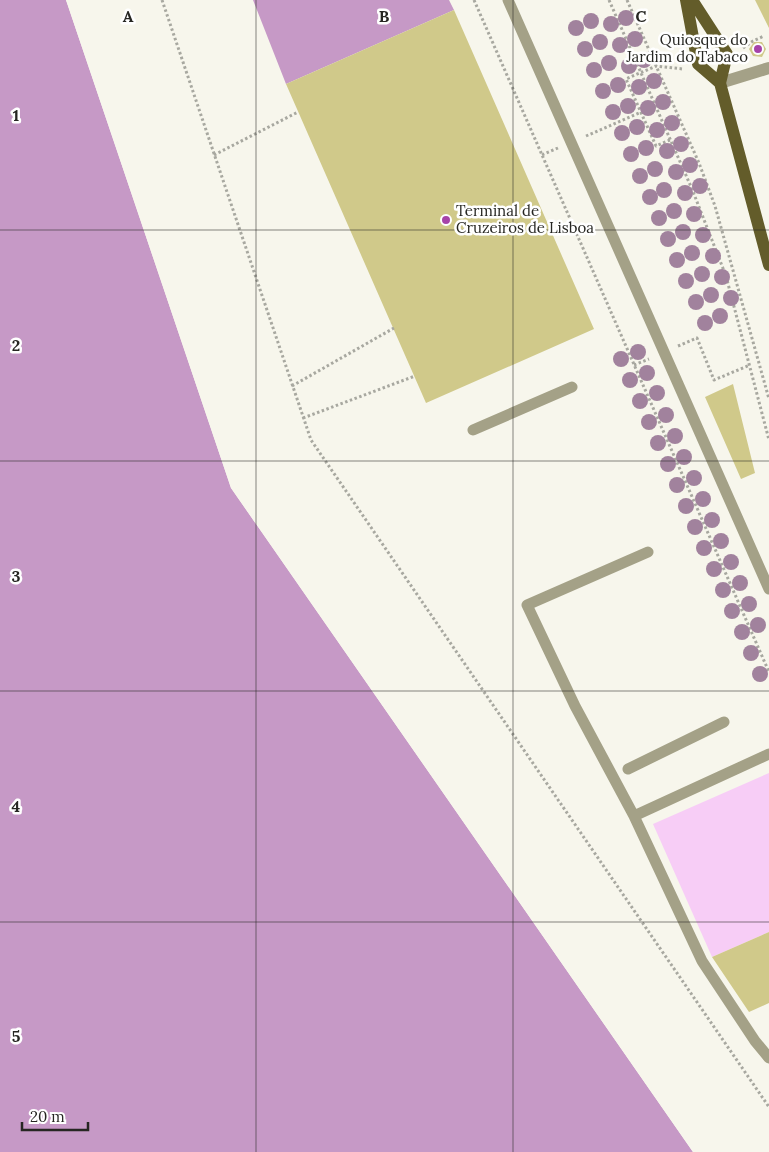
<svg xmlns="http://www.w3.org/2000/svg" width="769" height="1152" viewBox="0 0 769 1152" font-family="Lora,serif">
	<rect width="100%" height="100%" fill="#f7f6ec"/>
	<path fill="#f7cdf6" d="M769,773V932L712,957L653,824Z"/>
	<path fill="#c699c6" d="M0,0H66L231,488L693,1152H0Z
		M253,0H449L454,10L286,84Z"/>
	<path fill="#f7f6ec" d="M66,0H69L234,487L696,1152H693L231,488Z"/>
	<path fill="#d0c98a" d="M755,0H769V28Z
		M454,10L594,329L426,403L286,84Z
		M754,42H762L766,49L762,57L753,56L749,49Z
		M733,384L755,473L741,479L705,397Z
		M769,932V1003L749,1012L712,957Z"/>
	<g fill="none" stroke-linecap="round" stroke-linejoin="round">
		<path stroke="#a8a8a0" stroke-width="3" stroke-dasharray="2.5 2.5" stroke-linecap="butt" d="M162,0L311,440L769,1107
			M474,0L769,672
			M609,0L692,189L726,276L769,440
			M627,0L699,163L715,206L769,399
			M743,48L753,41L764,36
			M586,136L641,112
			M670,140L656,146L626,79L656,66L683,69
			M214,155L298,112
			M542,155L558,148
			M678,346L697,338L714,380L750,365
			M634,365L649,359
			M292,386L394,328
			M303,418L415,376"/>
		<path stroke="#a4a187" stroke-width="11" d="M508,0L769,589
			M473,430L572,387
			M648,552L527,605L575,706L634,816L702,961L755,1041L769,1058
			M628,769L724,722
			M634,816L769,754"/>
		<path stroke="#a4a187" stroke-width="12" d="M720,83L769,68"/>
		<path stroke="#635c2a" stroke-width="12" d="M686,0L698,64L720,83
			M692,0L727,54L720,83L769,265"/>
	</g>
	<g fill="#a1829d">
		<circle cx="626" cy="18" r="8"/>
		<circle cx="591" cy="21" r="8"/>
		<circle cx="611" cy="24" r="8"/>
		<circle cx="576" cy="28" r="8"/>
		<circle cx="635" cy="39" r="8"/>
		<circle cx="600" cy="42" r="8"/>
		<circle cx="620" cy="45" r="8"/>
		<circle cx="585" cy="49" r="8"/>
		<circle cx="644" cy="60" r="8"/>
		<circle cx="609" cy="63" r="8"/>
		<circle cx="629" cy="66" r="8"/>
		<circle cx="594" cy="70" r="8"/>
		<circle cx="654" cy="81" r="8"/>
		<circle cx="618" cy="85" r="8"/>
		<circle cx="639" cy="87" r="8"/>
		<circle cx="603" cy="91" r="8"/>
		<circle cx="663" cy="102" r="8"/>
		<circle cx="628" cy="106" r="8"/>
		<circle cx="648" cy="108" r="8"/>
		<circle cx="613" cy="112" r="8"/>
		<circle cx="672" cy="123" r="8"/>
		<circle cx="637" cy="127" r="8"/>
		<circle cx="657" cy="130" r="8"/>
		<circle cx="622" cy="133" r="8"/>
		<circle cx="681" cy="144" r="8"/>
		<circle cx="646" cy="148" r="8"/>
		<circle cx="667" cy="151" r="8"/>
		<circle cx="631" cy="154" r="8"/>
		<circle cx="690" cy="165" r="8"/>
		<circle cx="655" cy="169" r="8"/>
		<circle cx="676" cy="172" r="8"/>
		<circle cx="640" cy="176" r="8"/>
		<circle cx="700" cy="186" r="8"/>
		<circle cx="664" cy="190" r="8"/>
		<circle cx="685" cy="193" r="8"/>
		<circle cx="650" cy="197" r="8"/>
		<circle cx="674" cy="211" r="8"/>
		<circle cx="694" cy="214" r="8"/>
		<circle cx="659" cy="218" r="8"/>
		<circle cx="683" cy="232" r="8"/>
		<circle cx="703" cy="235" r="8"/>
		<circle cx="668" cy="239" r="8"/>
		<circle cx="692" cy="253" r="8"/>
		<circle cx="713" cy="256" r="8"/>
		<circle cx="677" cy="260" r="8"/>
		<circle cx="702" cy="274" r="8"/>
		<circle cx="722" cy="277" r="8"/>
		<circle cx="686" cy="281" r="8"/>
		<circle cx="711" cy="295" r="8"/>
		<circle cx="731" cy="298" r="8"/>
		<circle cx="696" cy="302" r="8"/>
		<circle cx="720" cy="316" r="8"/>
		<circle cx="705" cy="323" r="8"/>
		<circle cx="638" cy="352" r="8"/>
		<circle cx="621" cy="359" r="8"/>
		<circle cx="647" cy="373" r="8"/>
		<circle cx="630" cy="380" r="8"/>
		<circle cx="657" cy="393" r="8"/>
		<circle cx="640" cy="401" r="8"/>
		<circle cx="666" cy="415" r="8"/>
		<circle cx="649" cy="422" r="8"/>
		<circle cx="675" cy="436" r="8"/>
		<circle cx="658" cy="443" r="8"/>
		<circle cx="684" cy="457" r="8"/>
		<circle cx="668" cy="464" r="8"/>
		<circle cx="694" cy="478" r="8"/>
		<circle cx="677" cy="485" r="8"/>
		<circle cx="703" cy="499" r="8"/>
		<circle cx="686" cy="506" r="8"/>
		<circle cx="712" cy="520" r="8"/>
		<circle cx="695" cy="527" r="8"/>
		<circle cx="721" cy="541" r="8"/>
		<circle cx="704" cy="548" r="8"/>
		<circle cx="731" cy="562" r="8"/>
		<circle cx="714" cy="569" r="8"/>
		<circle cx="740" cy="583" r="8"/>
		<circle cx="723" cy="590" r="8"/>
		<circle cx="749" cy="604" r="8"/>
		<circle cx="732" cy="611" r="8"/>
		<circle cx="758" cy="625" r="8"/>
		<circle cx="742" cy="632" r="8"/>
		<circle cx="751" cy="653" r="8"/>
		<circle cx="760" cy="674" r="8"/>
	</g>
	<path fill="none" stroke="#262622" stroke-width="1" stroke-opacity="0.55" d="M256,0V1152M513,0V1152M0,230H769M0,461H769M0,691H769M0,922H769"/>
	<g fill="#a643a9" stroke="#fff" stroke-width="2">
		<circle cx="758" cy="49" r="5"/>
		<circle cx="446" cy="220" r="5"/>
	</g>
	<g text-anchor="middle" stroke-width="5" stroke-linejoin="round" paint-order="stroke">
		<g font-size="15" fill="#262622" stroke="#fff" text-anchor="end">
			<text x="748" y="45">Quiosque do<tspan x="748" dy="17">Jardim do Tabaco</tspan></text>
			<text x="456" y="216" text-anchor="start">Terminal de<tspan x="456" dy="17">Cruzeiros de Lisboa</tspan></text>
		</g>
	</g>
	<g font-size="16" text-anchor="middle" font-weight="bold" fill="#262622" stroke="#fff" stroke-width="5" stroke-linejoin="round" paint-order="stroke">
		<text x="128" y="22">A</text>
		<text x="384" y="22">B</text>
		<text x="641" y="22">C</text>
		<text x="16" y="121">1</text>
		<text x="16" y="351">2</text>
		<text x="16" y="582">3</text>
		<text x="16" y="812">4</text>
		<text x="16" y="1042">5</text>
	</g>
	<path d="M22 1122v8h66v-8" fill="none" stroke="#262622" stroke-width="2.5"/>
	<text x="30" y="1122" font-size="15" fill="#262622" stroke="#ffffff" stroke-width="4" paint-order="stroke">20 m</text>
</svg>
